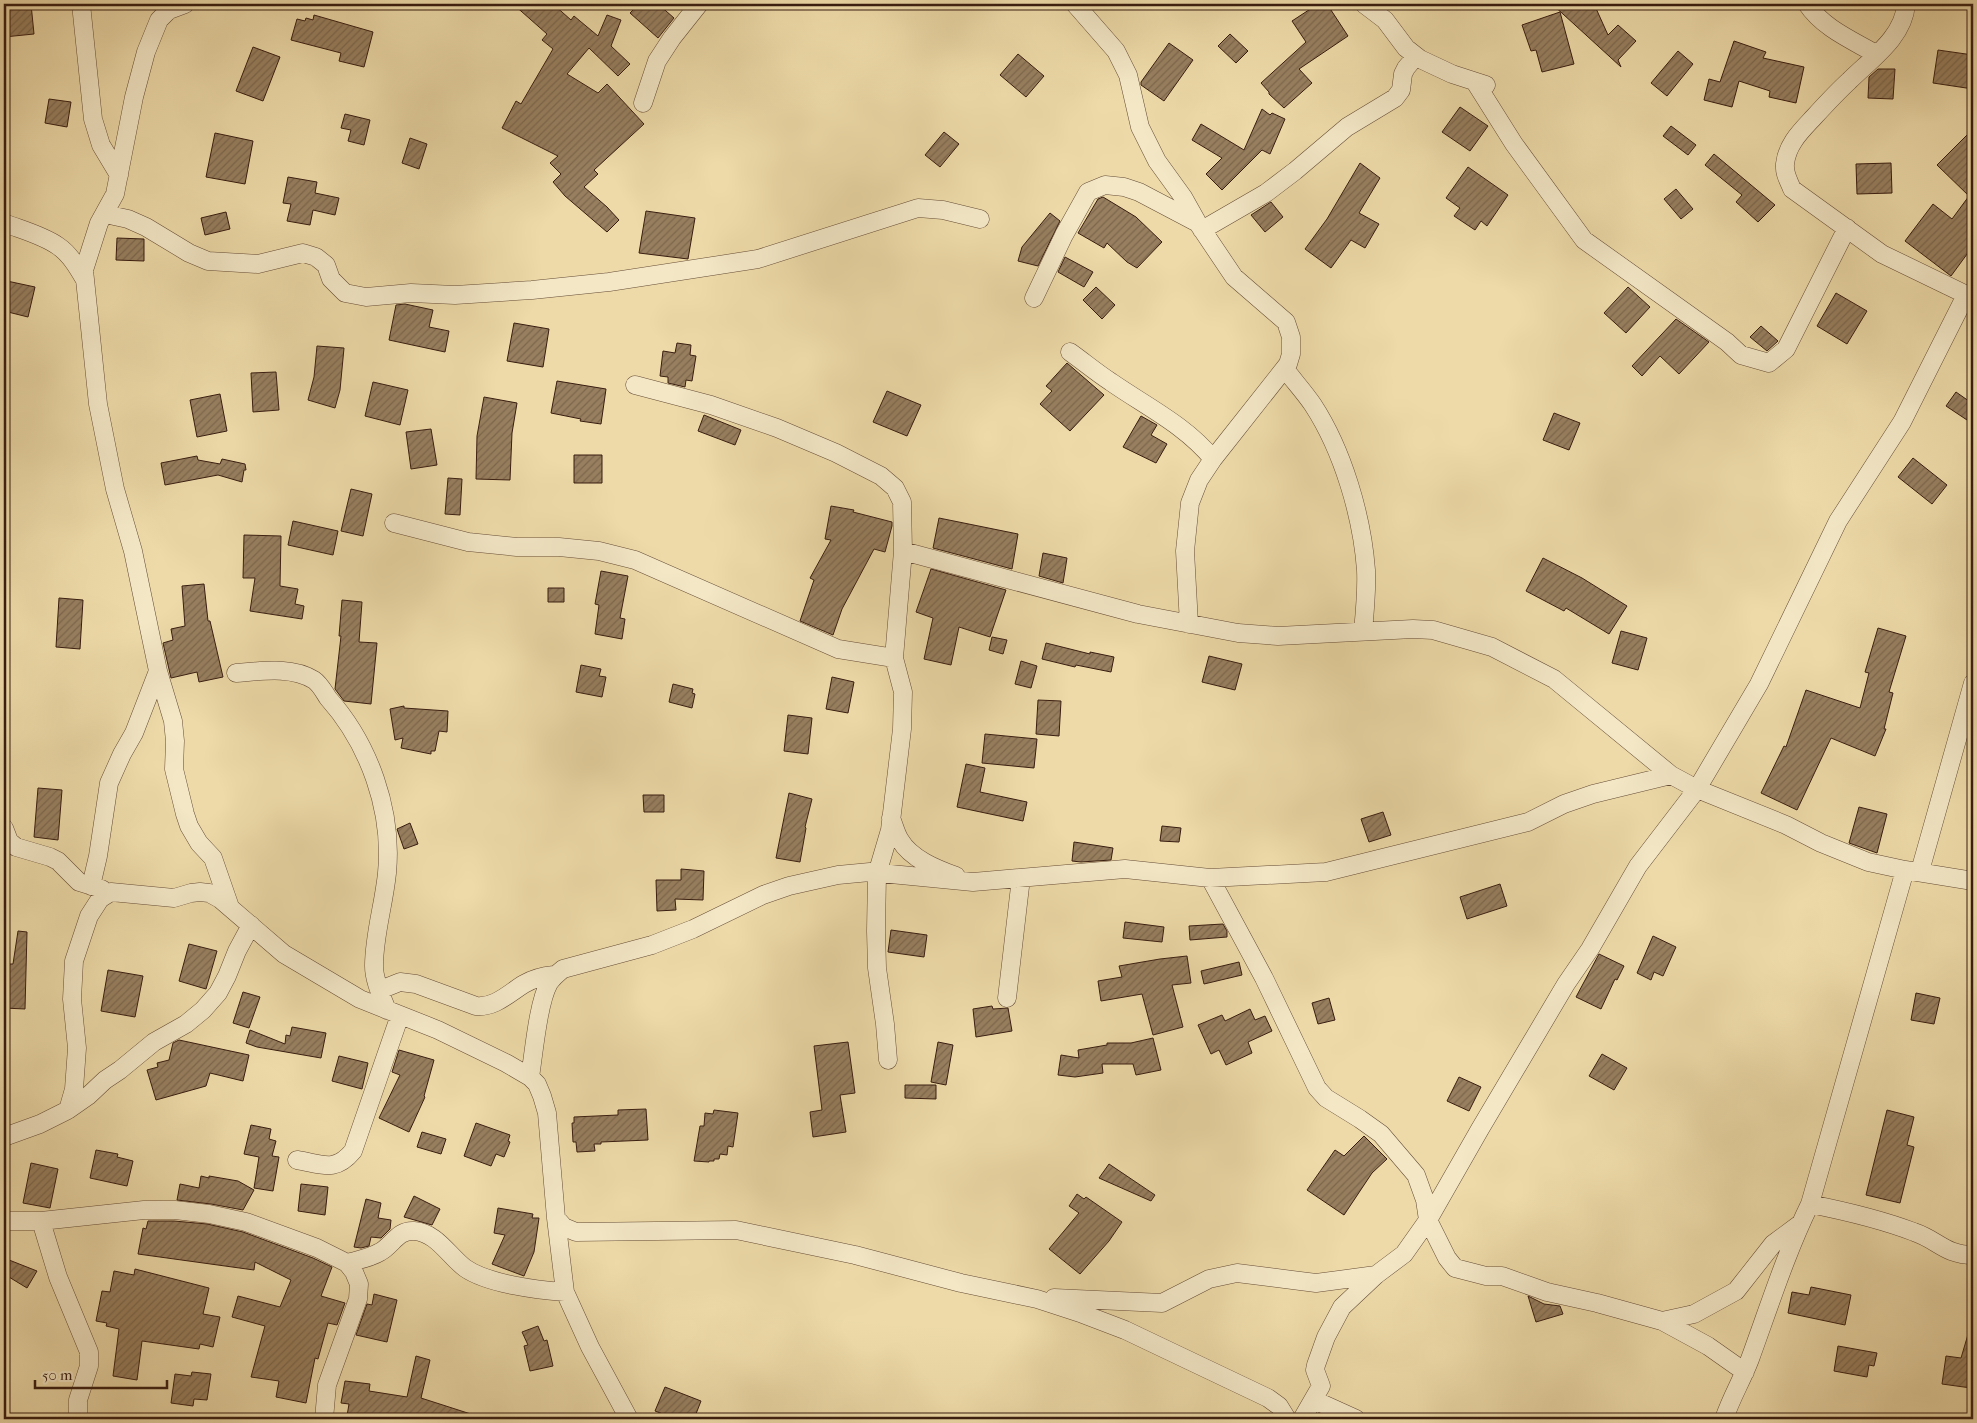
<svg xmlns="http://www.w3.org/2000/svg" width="1977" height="1423" viewBox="0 0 1977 1423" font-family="'IM FELL French Canon',serif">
	<defs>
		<pattern id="building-hatch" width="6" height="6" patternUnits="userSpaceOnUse" patternTransform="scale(1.25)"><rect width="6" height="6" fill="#977f5f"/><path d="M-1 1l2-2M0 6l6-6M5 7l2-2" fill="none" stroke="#7c674d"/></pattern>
	</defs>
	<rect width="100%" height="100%" fill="#eddaa8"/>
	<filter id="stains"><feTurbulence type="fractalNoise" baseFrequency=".004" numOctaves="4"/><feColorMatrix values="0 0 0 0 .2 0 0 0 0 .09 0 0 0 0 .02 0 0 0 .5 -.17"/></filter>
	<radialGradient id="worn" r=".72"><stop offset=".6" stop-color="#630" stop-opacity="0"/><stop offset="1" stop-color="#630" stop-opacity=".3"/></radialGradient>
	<path fill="url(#building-hatch)" stroke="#391d10" d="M4,4H31L34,34L4,37Z
		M513,4H553L571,20L574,16L598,36L607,15L621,20L611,46L630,64L618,76L589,48L567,74L598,93L607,84L644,124L594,170L598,174L584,187L607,207L619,220L607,232L565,196L553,182L561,174L550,163L558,156L502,128L516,101L521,104L553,49L542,40L547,34Z
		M639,4H658L674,18L658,38L630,13Z
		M1318,4H1327L1348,36L1299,69L1312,83L1284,108L1269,94V92L1261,83L1306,42L1292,21Z
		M1552,4H1594L1608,35L1618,25L1636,41L1618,60L1621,67Z
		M1560,12L1574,64L1542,72L1536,50L1531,51L1522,25Z
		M314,15L373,32L364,67L339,61L341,53L291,40L297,19L305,21L306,18L313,20Z
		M1230,34L1248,51L1236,63L1218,46Z
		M1734,41L1766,52L1763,58L1804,67L1796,103L1769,97L1770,91L1739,81L1732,107L1704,100L1709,79L1720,82Z
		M1169,43L1193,60L1164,101L1141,85V82Z
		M253,47L280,57L263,101L236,91Z
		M1938,50L1973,55V89L1933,83Z
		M1678,51L1693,64L1667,96L1651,83Z
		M1018,54L1044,76L1026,97L1000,75Z
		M1878,69H1895L1893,99L1868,98L1869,77Z
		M49,99L71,102L67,127L45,123Z
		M1460,107L1488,126L1470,151L1442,132Z
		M1262,109L1270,115L1272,113L1285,119L1270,154L1262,150L1222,190L1206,174L1222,158L1192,140L1201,124L1244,150Z
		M345,114L370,120L364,145L348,141L351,130L341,128Z
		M1671,126L1696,145L1688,155L1663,136Z
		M1973,129V246L1951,276L1905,241L1933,204L1952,219L1969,196L1937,165Z
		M944,132L959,144L940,167L925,155Z
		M215,133L253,141L245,184L206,177Z
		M410,138L427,144L419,169L402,163Z
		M1714,154L1775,205L1758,222L1736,202L1742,195L1705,165Z
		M1360,163L1380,178L1359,213L1379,224L1365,248L1351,240L1331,268L1305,249L1327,219Z
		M1891,163L1892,193L1857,194L1856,164Z
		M1468,167L1508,195L1487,226L1481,221L1475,230L1454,216L1460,208L1446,198Z
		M288,177L317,182L315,193L339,198L335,215L313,210L310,225L287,221L291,204L283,203Z
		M1676,189L1693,209L1681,219L1664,199Z
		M1103,197L1136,217L1162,242L1137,268L1127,262L1107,243L1104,248L1078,233L1098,199Z
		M1271,202L1283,217L1265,232L1251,215Z
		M646,211L695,218L688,259L639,253Z
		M226,212L230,229L205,235L201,218Z
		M1050,213L1060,221L1038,266L1018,261L1022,247Z
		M117,238L144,239V261L116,260Z
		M1065,257L1093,272L1084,287L1058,272Z
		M7,281L35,287L28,317L4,311V299Z
		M1096,287L1115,305L1102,319L1083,300Z
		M1628,287L1650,307L1626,333L1604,313Z
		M1836,293L1867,311L1847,344L1817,326Z
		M405,304L433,310L429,327L449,331L445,352L389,340L396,305Z
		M1676,319L1709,342L1679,374L1660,356L1642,376L1632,366Z
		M514,323L549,329L543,367L507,361Z
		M1761,326L1778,341L1767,351L1750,337Z
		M677,343L691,345L690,355L696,356L692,381L686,380L685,387L668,383V377L660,376L663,351L675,353Z
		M317,346L344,348L340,390L335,408L308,400L314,377Z
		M1067,363L1104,395L1070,431L1040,404L1052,391L1046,386Z
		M276,372L279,410L253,412L251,373Z
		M557,381L606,389L601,424L580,421L581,419L551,413Z
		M373,382L408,390L400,425L365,416Z
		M887,391L921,405L907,436L873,422Z
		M1956,392L1973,404V424L1946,406Z
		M220,394L227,431L197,437L190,400Z
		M484,397L517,403L512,433L510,480L476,479L477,436Z
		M1554,413L1580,423L1569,450L1543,440Z
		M704,415L741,430L735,445L698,431Z
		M1141,416L1157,425L1151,435L1167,444L1156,463L1123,447Z
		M431,429L437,465L411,469L406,432Z
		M574,455H602V483H574Z
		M197,456L198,460L220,464L222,459L245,464L246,470H244L242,482L218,475L165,485L161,463Z
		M1913,458L1947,485L1932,504L1898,477Z
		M448,478L462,479L460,515L445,514Z
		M351,489L372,494L363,536L341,531Z
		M831,506L854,510L853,512L892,522V526L885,552L874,549L842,609L833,635L800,621L814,580L810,578L831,540L825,539Z
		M939,518L1018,534L1012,569L933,548Z
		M293,521L338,531L333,555L288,545Z
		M244,535L281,536L280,586L298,589L295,604L304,606L302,619L250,611L255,578H243Z
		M1043,553L1067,558L1063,583L1039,576Z
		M1543,558L1582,578L1627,606L1609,634L1566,608L1564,611L1526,591Z
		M931,569L1006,590L990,637L959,627L951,665L924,659L933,618L916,612Z
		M601,571L628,576L620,618L625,619L622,639L595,634L599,605L595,604Z
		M204,584L208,621H210L223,677L199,682L197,672L171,678L163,643L173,640L171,629L185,626L182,586Z
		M548,588H564V602H548Z
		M59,598L83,600L80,649L56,647Z
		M342,600L362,602L359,642L377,643L371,704L344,701L335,689L341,636H339Z
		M1878,628L1906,636L1889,692L1893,693L1884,729H1886L1875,756L1831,738L1797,810L1761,793L1784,746L1786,747L1806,690L1860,708L1869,673L1865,672Z
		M1621,631L1647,638L1638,670L1612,663Z
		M992,637L1007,640L1003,654L989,650Z
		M1046,643L1090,654V652L1114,657L1111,672L1076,665L1075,667L1042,659Z
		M1209,656L1242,664L1235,690L1202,682Z
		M1021,661L1037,666L1031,688L1015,684Z
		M581,665L601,669L599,676L606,677L602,697L576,692Z
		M832,677L854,682L848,713L826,709Z
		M673,684L693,689L692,693L695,694L692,708L669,702Z
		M1038,700L1061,701L1059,736L1036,734Z
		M404,706V708L448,711L447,732L439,731L435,751H431V754L401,748L403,738L395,740L390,709Z
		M788,715L812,718L808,754L784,751Z
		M985,734L1037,739L1034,768L982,763Z
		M966,764L985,768L980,792L1027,802L1023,821L957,807Z
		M38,788L62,790L58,840L34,837Z
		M789,793L812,799L805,827L806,828L800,862L776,858Z
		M643,795H664V812H644Z
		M1859,807L1887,814L1877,853L1849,843Z
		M1383,812L1391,835L1369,842L1361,819Z
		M410,823L418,844L404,849L397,829Z
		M1162,826L1181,828L1179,842L1160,841Z
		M1074,842L1113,848L1111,860L1081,862L1072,861Z
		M681,869L704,871L703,900L675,899L676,910L657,911L656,880H681Z
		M1500,884L1507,906L1467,919L1460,897Z
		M1125,922L1164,927L1162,942L1123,938Z
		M1223,924L1227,931V937L1190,940L1189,926Z
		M891,930L927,935L924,957L888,952Z
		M18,931L27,932L25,1009L4,1008V964H13Z
		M1653,936L1676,947L1663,976L1654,972L1651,980L1637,973Z
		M189,944L217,951L206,989L179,981Z
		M1599,954L1624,966L1617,980L1615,979L1601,1009L1576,997Z
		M1187,956L1191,983L1172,985L1183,1027L1153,1035L1142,994L1101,1001L1098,981L1122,977L1119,966L1160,959Z
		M1239,962L1242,975L1204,984L1201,971Z
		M108,970L143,976L135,1017L101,1011Z
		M243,992L260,997L249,1028L233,1023Z
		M1916,993L1940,998L1934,1024L1911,1020Z
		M1329,998L1335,1020L1318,1024L1312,1003Z
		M992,1006L993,1009L1008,1008L1012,1031L976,1037L973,1009Z
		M1250,1009L1255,1020L1265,1016L1272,1031L1248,1042L1252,1053L1226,1065L1219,1050L1211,1054L1198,1025L1222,1015L1225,1021Z
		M292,1027L326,1033L321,1058L257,1047L246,1043L250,1030L285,1044L286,1035L290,1036Z
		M1153,1038L1161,1070L1136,1075L1133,1064H1102L1103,1073L1075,1077L1058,1075L1061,1055L1079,1058L1078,1050L1107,1045V1043H1131Z
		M179,1040L249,1055L243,1081L210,1073L206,1086L156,1100L147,1070L158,1067L157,1063L169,1060L173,1043Z
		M848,1042L855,1093L840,1095L846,1132L813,1137L810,1112L822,1110L814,1046Z
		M938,1042L953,1045L946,1085L931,1082Z
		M399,1050L434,1060L424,1096L425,1097L409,1132L379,1118L400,1075L392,1072Z
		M1602,1054L1627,1068L1614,1090L1589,1076Z
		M339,1056L368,1063L362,1089L332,1081Z
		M1459,1077L1481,1087L1469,1111L1447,1101Z
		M905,1085H936V1099L905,1098Z
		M646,1109L648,1140L601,1142V1144H594L595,1151L577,1152L576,1142H573L572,1123H574V1117L618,1115V1110Z
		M714,1110L738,1113L733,1147L728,1146L727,1155L720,1154L719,1159H714V1161H709V1162L694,1161L700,1126H704L705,1113L713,1114Z
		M1887,1110L1914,1117L1907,1145L1914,1147L1900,1203L1866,1195Z
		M476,1123L510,1135L508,1141L510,1142L504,1157L496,1154L491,1166L464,1156Z
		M251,1125L271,1129L269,1139L276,1141L272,1156L279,1157L273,1191L254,1188L259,1157L244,1154Z
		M422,1132L446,1139L441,1154L417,1147Z
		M1364,1136L1387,1159L1372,1173L1344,1215L1307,1190L1335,1150L1344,1156Z
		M96,1150L118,1154L117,1157L133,1161L127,1186L90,1178Z
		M31,1163L58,1169L50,1208L23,1203Z
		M1109,1164L1155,1195L1151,1201L1099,1178Z
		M201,1176L209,1178V1176L238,1181L254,1190L243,1210L211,1204L177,1200L180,1184L199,1188Z
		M301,1184L328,1187L325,1215L298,1211Z
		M1077,1194L1084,1199L1086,1197L1122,1222L1109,1241L1080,1274L1049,1249L1079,1213L1069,1206Z
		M414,1196L440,1209L432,1225L404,1217Z
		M366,1199L381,1203L378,1218L391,1220L390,1229L381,1238L371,1237L369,1246L361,1248L354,1247Z
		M498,1208L533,1214L532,1218H539L534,1252L524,1276L492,1264L505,1235L494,1233Z
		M148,1221H174L207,1224L243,1232L313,1258L332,1267L321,1296L345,1303L337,1325L328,1323L318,1359L315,1358L306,1403L276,1397L279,1381L251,1377L265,1326L232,1317L238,1296L280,1307L291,1280L255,1262L254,1270L138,1254L143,1228L146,1229Z
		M4,1258L37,1271L27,1288L4,1274Z
		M135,1269L209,1288L203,1314L220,1317L213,1347L200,1344L199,1349L142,1341L137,1380L113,1376L119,1329L106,1326L107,1323L96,1321L102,1291L110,1292L114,1271L134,1275Z
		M1811,1287L1851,1295L1845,1325L1788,1313L1792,1292L1809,1295Z
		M374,1294L397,1300L387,1342L356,1335L367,1304L372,1305Z
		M1528,1296L1544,1304L1560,1306L1563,1314L1536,1322Z
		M538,1326L544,1341L547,1340L553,1366L530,1371L524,1346L528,1345L522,1332Z
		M1969,1331L1973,1332V1375L1971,1388L1942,1384L1946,1356L1961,1358Z
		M1838,1346L1877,1353L1874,1366L1869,1365L1867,1377L1834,1371Z
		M416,1356L430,1360L421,1398L477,1416L476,1419H368L347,1416L349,1404L341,1403L345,1381L370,1384L369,1391L407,1397Z
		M192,1372L211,1374L207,1400L194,1399L193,1406L171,1403L175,1374L191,1376Z
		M665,1387L701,1401L694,1419H676L655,1411Z"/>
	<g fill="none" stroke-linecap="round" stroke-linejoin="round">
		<g stroke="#664c36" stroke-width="19">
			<path id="minor" d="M81,4L93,119L101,145L119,175
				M1075,4L1116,51L1128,75L1140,127L1157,161L1183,197L1197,222L1234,277L1286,322L1291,337V354L1288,364L1213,459L1199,480L1190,503L1185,551L1189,624
				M1364,4L1385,20L1406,48L1420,59L1452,74L1486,85
				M1807,4C1823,28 1852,40 1876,54
				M1906,4C1904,37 1871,59 1849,81C1837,92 1825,105 1814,117C1801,131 1787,144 1785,164C1784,174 1789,181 1792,189L1882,254L1973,298
				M1475,82L1514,144L1584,240L1727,342L1741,355L1769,363L1786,349L1847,228
				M643,103L657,61L672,38L699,4
				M105,214L128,219L146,227L189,253L208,261L258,264L303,253L316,257L326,265L331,279L345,293L366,297L411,293L455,295L532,290L609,282L758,259L918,208L943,210L980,219
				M4,223C22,230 42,235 58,246C70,254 78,268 85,280
				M1202,230L1266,193L1295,171L1347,127L1395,98L1401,90L1403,74L1406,68L1416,56
				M1034,298L1064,235L1088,192L1105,185L1124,187L1139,192L1196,222
				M1070,352C1084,362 1097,373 1111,382C1147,407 1185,425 1213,459
				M1285,369C1294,381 1305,393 1313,405C1343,451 1362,516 1366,570C1367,590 1365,611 1363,631
				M635,385L711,405L777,428L836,453L881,476L895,488L902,502L903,551L894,658L903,692L902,729L890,830L877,874L876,931L877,968L885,1024L888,1060
				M394,523L468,542L517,547H559L599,551L635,560L838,649L894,658
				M903,551L1138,614L1238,633L1278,636L1413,629L1433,630L1492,647L1554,679L1671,775L1697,789L1786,825L1821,843L1868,862L1905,870L1973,881
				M158,671L173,721L175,741L174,769L185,814L189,826L199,843L213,858L230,907
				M236,673C261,671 292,666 314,680C320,684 324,692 328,698C369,744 393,810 387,873C384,904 374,935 374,966C374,981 382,997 387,1010
				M891,818C894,825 896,834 900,840C911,859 937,869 956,876
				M4,828L9,841L16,847L50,857L58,861L79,882L102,889
				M1920,871L1973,683
				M1210,878L1264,978L1317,1088L1326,1098L1360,1119L1381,1134L1416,1175L1425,1200L1428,1220L1447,1258L1455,1268L1486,1276H1502L1547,1292L1597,1303L1662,1321L1708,1346L1745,1372
				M91,886L98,856L109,783L122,754L134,733L158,671L133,551L115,489L98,404L84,270L99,223L115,194L134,97L146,52L159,20L169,10L185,4
				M380,990L400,982L416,984L476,1006C495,1008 509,993 524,984C534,978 543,976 554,975
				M1007,998L1021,878
				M530,1077C534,1052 538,1003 549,983C553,977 558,973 563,969L652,945L693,929L763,895L789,886L838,875L870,872L973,882L1125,869L1210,878L1326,872L1528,822L1564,804L1593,794L1671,775
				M68,1110L88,1096L105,1080L120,1070L154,1042L186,1024L203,1010L218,993L227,976L237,951L251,925
				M4,1137L40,1124L68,1110L74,1089L77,1048L72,999L74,961L89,916L100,899L111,892L174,898L191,893L200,892L209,893L220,899L284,954L360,999L438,1030L506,1063L530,1077L537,1084L542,1096L547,1113L556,1218L564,1227L576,1232L736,1230L855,1255L961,1283L1037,1299L1083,1314L1125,1330L1268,1398L1279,1406L1287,1419
				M297,1160C322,1164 335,1173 353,1151L400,1015
				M1810,1204C1845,1211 1880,1219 1914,1232C1938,1240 1945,1255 1973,1255
				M556,1218L565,1292L590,1347L629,1419
				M4,1221H41L144,1210H175L209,1214L246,1222L317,1248L347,1263L354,1272L359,1284L358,1299L327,1385L324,1419
				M41,1221L58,1277L89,1352V1366L78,1400V1419
				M347,1263C358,1260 370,1258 380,1252C393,1245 397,1230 414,1231C436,1232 449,1256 465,1268C488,1284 537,1290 565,1292
				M1054,1298L1162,1303L1209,1279L1237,1273L1316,1283L1376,1275
				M1662,1321L1694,1314L1736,1291L1773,1244L1800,1224
				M1314,1400L1356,1419
				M1302,1419L1321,1386L1315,1370L1316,1365L1326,1337L1342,1307L1376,1275L1404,1254L1428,1220L1480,1129L1566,984L1590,949L1638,866L1697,789L1759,684L1838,521L1902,422L1966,295
				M1724,1419C1731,1398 1742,1380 1750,1359C1769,1307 1786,1253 1810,1204L1905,870"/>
		</g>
		<use href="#minor" stroke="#f3e7c6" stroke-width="18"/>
	</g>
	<rect width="1977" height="1423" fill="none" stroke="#eddaa8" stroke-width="20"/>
	<rect x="5" y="5" width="1967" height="1413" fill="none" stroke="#391d10" stroke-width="2.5"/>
	<rect x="10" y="10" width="1957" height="1403" fill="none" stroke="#391d10"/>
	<path d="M35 1380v8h132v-8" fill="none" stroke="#391d10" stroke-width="2.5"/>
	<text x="42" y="1380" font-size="15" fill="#391d10" stroke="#f3e7c6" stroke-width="4" paint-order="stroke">50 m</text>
	<rect width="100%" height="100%" filter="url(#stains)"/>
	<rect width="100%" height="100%" fill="url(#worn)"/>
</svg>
